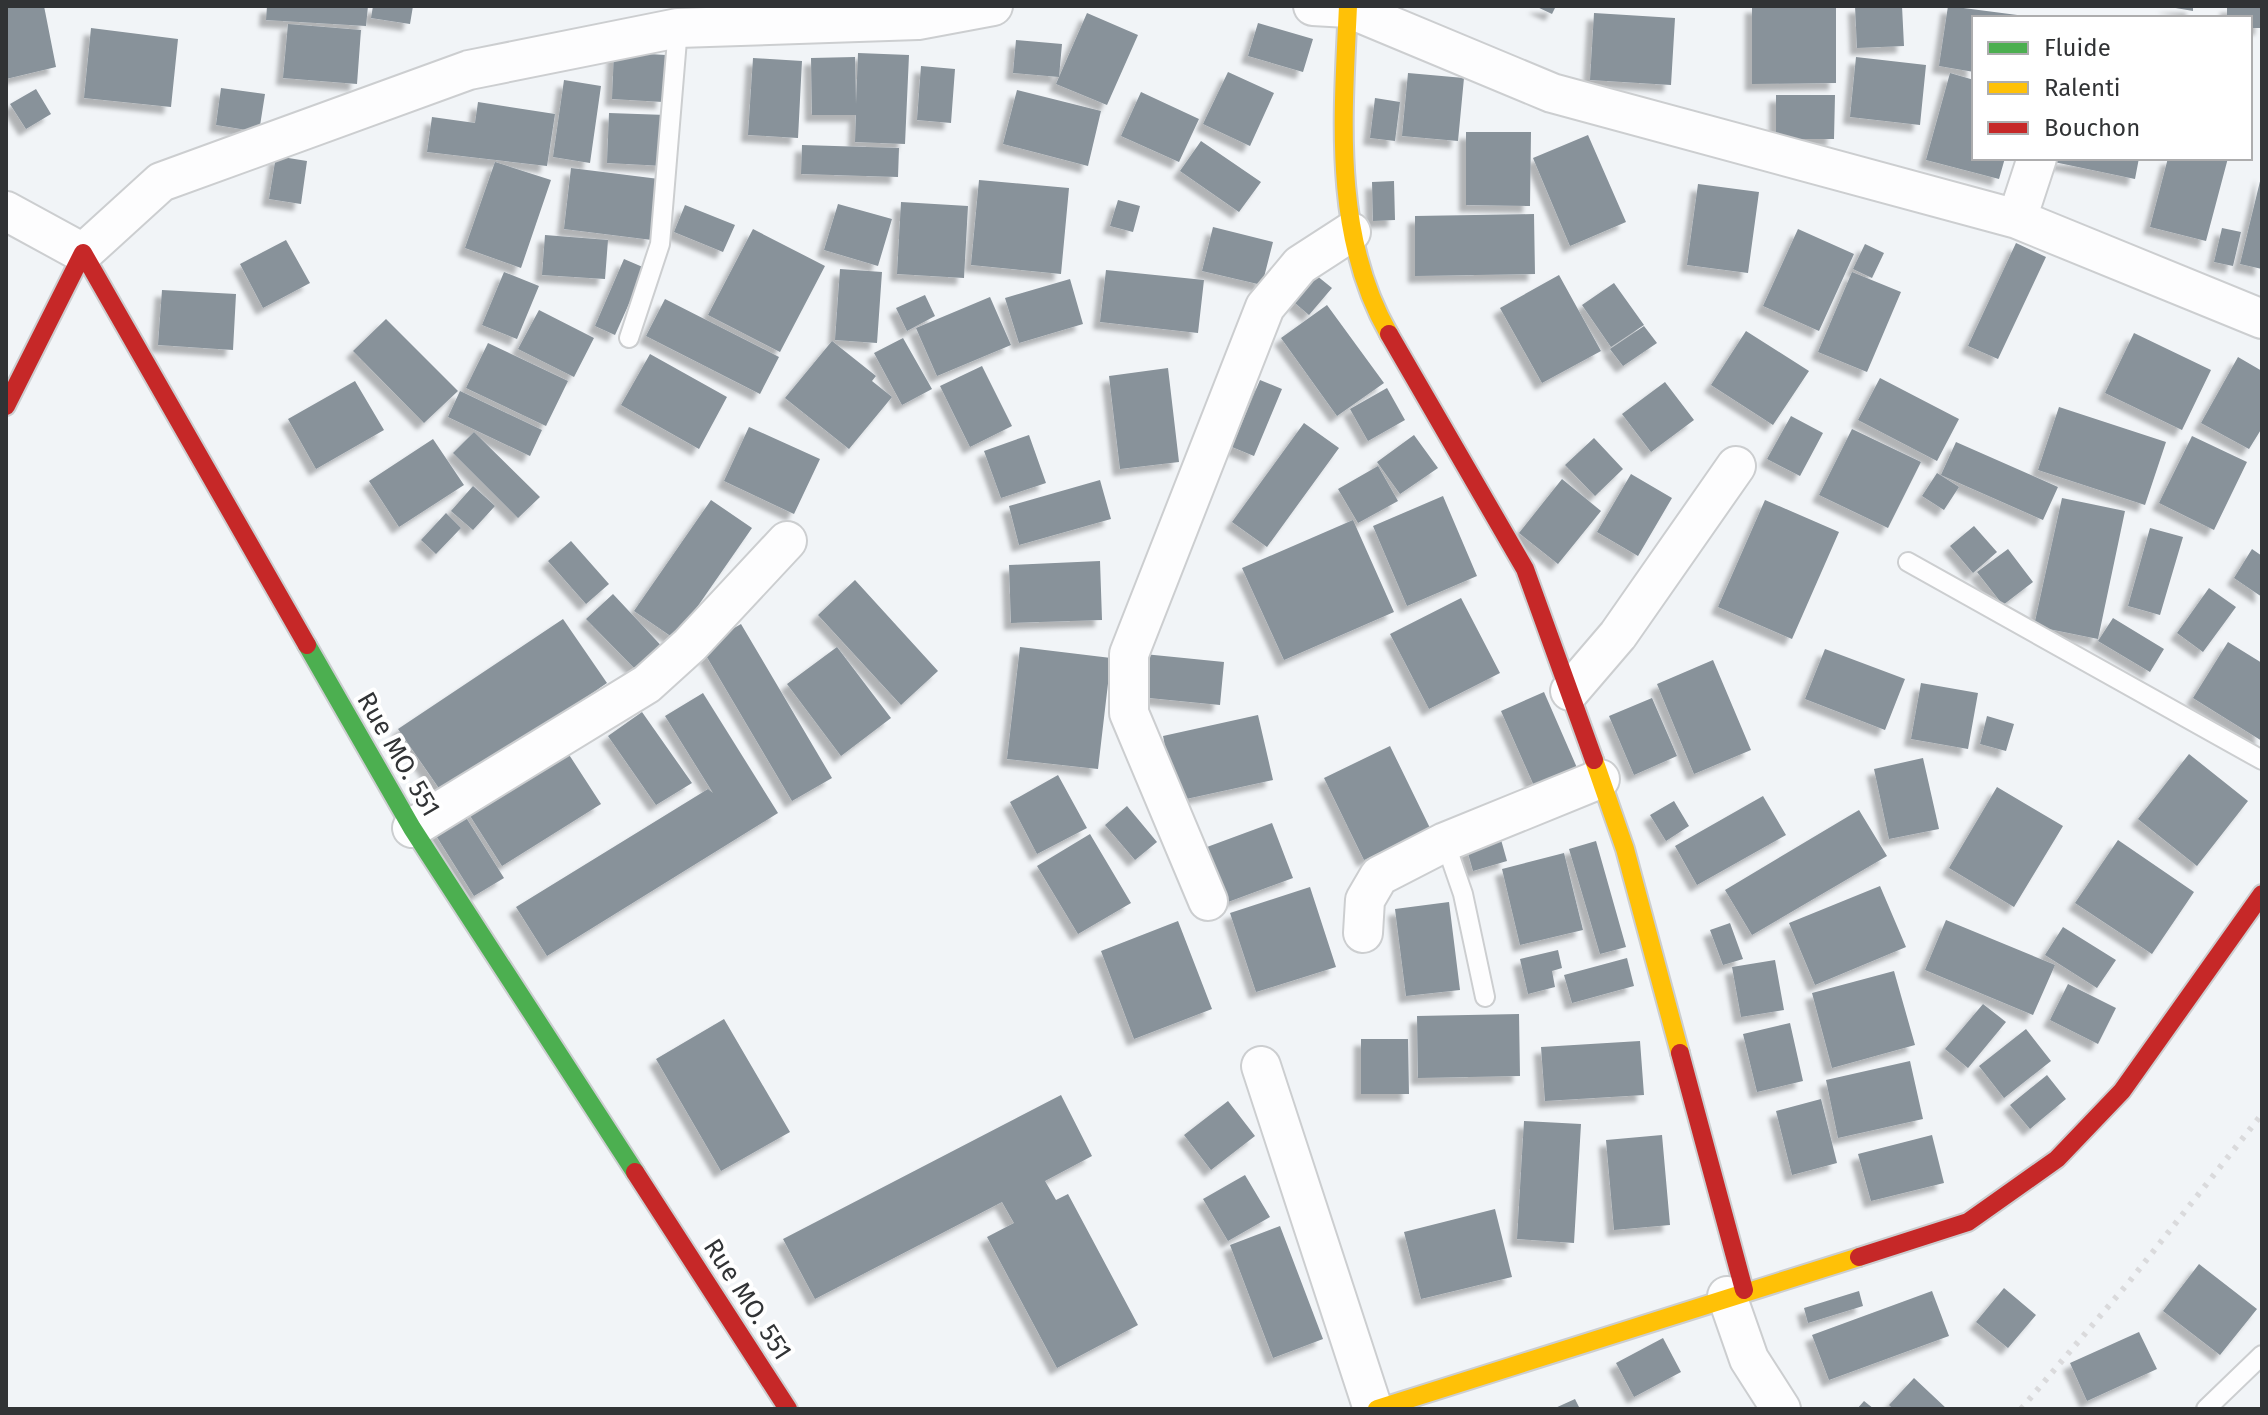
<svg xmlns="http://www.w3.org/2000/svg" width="2268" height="1415" viewBox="0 0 2268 1415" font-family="'Fira Sans',sans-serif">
	<defs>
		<filter id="shadow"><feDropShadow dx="-7" dy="7" stdDeviation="2" flood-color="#0004"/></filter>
	</defs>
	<rect width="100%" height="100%" fill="#f1f4f7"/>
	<path fill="#88929a" filter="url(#shadow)" d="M6,6H44L56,67L6,79Z
		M267,6H368L366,26L266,20Z
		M373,6H413L410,24L371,18Z
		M1535,6H1556L1552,14Z
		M1752,6H1836V83L1752,84Z
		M1855,6H1902L1904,46L1857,48Z
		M1948,6L2025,16L2024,18H1974V72L1939,66Z
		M2164,6H2193V11Z
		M2227,6H2262V28H2250V18H2227Z
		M1087,13L1138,35L1107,105L1056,84Z
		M1594,13L1675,18L1671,85L1590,80Z
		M1258,23L1313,39L1303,72L1248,56Z
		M288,24L361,30L357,84L283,78Z
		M91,28L178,39L171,107L84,98Z
		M1016,40L1062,44L1059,77L1013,73Z
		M614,52L666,55L663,102L612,99Z
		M858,53L909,55L905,144L855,142L856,115H812L811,58L855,57L856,104Z
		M1856,57L1926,65L1920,125L1850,117Z
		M753,58L802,61L798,138L748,135Z
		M921,66L955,69L951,123L917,120Z
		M1228,72L1274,93L1250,146L1203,124Z
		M1408,73L1464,78L1458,141L1402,136Z
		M1950,73L1974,80V158H2005L1999,179L1926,160Z
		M564,80L601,86L590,163L553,157Z
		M221,88L265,94L259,132L216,125Z
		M36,89L51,114L26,129L10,104Z
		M1017,90L1101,111L1088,166L1003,144Z
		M1141,92L1199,119L1179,162L1121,136Z
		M1776,95H1835L1834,139H1776Z
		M1375,98L1400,102L1395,141L1370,138Z
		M478,102L555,114L547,166L427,152L432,117L475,123Z
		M609,113L666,115L664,166L607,163Z
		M1466,132H1531L1530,206L1466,205Z
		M1588,135L1626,222L1570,246L1533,158Z
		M1201,141L1261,182L1239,212L1180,171Z
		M802,145L899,148L898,177L801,174Z
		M276,156L307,161L301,204L269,199Z
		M2055,158H2139L2135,179L2054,162Z
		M2168,158H2228L2206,241L2150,227Z
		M495,162L551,180L521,268L465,248Z
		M571,168L659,179L652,240L564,229Z
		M2262,173V269L2240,264Z
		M979,180L1069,188L1061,274L971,265Z
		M1394,181L1395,220L1373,221L1372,182Z
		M1698,184L1759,192L1748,273L1687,265Z
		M1118,200L1140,206L1133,232L1110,226Z
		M901,202L968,206L964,278L897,274Z
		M838,204L892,219L878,266L824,250Z
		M685,205L735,225L723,252L674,232Z
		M1534,214L1535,274L1415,276V216Z
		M1213,227L1273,242L1262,285L1202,271Z
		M2222,228L2241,232L2233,266L2214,262Z
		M753,229L825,266L780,352L708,315Z
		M1798,229L1854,254L1819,331L1763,306Z
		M545,235L608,240L605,279L542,275Z
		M286,240L310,283L263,308L240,264Z
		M2016,243L2046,257L1998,359L1968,346Z
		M1865,244L1884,253L1872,278L1853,269Z
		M624,259L645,268L615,335L595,326Z
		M840,269L882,272L877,343L835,340Z
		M1106,270L1204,280L1198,333L1100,322Z
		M1311,271L1332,288L1309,315L1288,297Z
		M504,272L539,286L517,339L482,325Z
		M1852,272L1901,292L1867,372L1818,352Z
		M1559,275L1601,351L1542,383L1500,308Z
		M1070,279L1083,324L1019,343L1005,298Z
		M1614,283L1644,325L1611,347L1582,305Z
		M162,290L236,294L233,350L158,345Z
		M925,295L935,316L907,331L896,308Z
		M990,297L1011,345L937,376L916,328Z
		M665,299L779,357L760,394L646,336Z
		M1327,305L1384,383L1337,416L1281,338Z
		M539,310L594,338L574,377L518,349Z
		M386,319L458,391L424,423L353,351Z
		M1644,326L1657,343L1623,366L1610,349Z
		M1746,331L1809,371L1773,425L1711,385Z
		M2134,333L2211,370L2182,430L2105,393Z
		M903,338L932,389L902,405L874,353Z
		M832,341L876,376L872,381L892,397L849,449L785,398Z
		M488,343L568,381L546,426L466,388Z
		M650,354L727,397L699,449L621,405Z
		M2238,357L2262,371V428L2249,449L2201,423Z
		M982,366L1012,426L970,447L940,386Z
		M1168,368L1179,462L1120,469L1109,376Z
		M1880,378L1959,419L1937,461L1858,420Z
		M1260,380L1282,389L1254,456L1232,447Z
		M355,381L384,430L316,469L288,419Z
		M1665,382L1694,420L1651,452L1622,414Z
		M1387,388L1405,420L1368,441L1350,409Z
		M460,391L542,430L530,456L448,417Z
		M2059,407L2166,442L2145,505L2038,470Z
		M1791,416L1823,433L1800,476L1767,459Z
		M1304,423L1339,448L1267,547L1232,522Z
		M749,427L820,459L794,514L724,481Z
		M1852,429L1921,462L1888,528L1819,495Z
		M474,432L540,497L518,518L453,453Z
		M1029,435L1046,483L1001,498L984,451Z
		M1414,435L1438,468L1400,494L1377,462Z
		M2192,436L2247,462L2214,530L2159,503Z
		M1594,438L1623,469L1595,496L1565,465Z
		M433,439L464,485L399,527L369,481Z
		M1956,442L2058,487L2043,520L1941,475Z
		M1378,466L1398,501L1358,523L1338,489Z
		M1937,473L1959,487L1944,510L1922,496Z
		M1631,474L1672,498L1638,556L1597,532Z
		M1562,479L1601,511L1558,564L1519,533Z
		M1100,480L1111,519L1019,545L1009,506Z
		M473,486L495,506L473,530L451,511Z
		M1443,496L1477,576L1407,606L1373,526Z
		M2062,498L2125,511L2098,639L2034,626Z
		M711,500L752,528L675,639L634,611Z
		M1765,500L1839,532L1792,639L1718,607Z
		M446,513L461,528L436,554L421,540Z
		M1353,520L1394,612L1284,660L1242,568Z
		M1974,526L1997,552L1973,573L1950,546Z
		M2150,528L2183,537L2160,615L2128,606Z
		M571,541L609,584L586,604L548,561Z
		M2008,549L2033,582L2003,605L1977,572Z
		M2252,549L2262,556V597L2234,578Z
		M1100,561L1102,620L1011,623L1009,565Z
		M855,580L938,671L901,705L818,615Z
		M2209,588L2236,607L2203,652L2177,633Z
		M613,594L668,653L643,677L586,619Z
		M1461,598L1500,673L1429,709L1390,634Z
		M2113,618L2164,649L2150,672L2098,641Z
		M563,619L607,683L443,794L398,729Z
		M741,624L832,778L792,801L701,647Z
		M2228,642L2262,663V741L2193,698Z
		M837,647L891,718L841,756L787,684Z
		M1020,647L1111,658L1098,769L1007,759Z
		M1825,649L1905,679L1885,730L1805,699Z
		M1144,654L1224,662L1220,705L1139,697Z
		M1713,660L1751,750L1694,774L1657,684Z
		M1921,683L1978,693L1968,749L1911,739Z
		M1544,692L1578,770L1535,788L1501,711Z
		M703,693L778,813L547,956L516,907L708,789L713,793L665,716Z
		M1652,698L1677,756L1634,775L1609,716Z
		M642,712L692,783L656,805L608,736Z
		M1258,715L1273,780L1177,801L1163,736Z
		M1987,716L2014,724L2006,751L1980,744Z
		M1390,746L1430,828L1364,860L1324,778Z
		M566,750L601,804L502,866L467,811Z
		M2189,754L2248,801L2197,866L2138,819Z
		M1923,758L1939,829L1889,839L1874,769Z
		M1058,775L1087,828L1037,854L1010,802Z
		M1997,787L2063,826L2014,907L1949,868Z
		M1763,796L1786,835L1697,885L1675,846Z
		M1674,801L1689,826L1666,841L1650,815Z
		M1127,806L1157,842L1135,860L1105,825Z
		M460,808L504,878L474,896L430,826Z
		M1859,810L1887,856L1752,935L1725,890Z
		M1272,823L1293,878L1228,902L1207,847Z
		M1498,829L1507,861L1473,871L1464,839Z
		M1090,834L1131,903L1078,934L1037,866Z
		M2118,840L2194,892L2152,954L2075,903Z
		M1596,841L1626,947L1600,954L1569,849Z
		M1564,853L1583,930L1520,945L1502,869Z
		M1880,886L1906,947L1815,985L1789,923Z
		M1310,887L1336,967L1256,992L1230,913Z
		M1449,902L1460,990L1406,996L1395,909Z
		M1946,920L2055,965L2033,1015L1925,970Z
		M1178,921L1212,1009L1134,1039L1101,951Z
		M1730,923L1743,959L1723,965L1710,930Z
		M2063,927L2116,960L2097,988L2045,955Z
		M1558,950L1562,968L1552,971L1555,987L1528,994L1520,959Z
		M1627,958L1634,986L1572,1003L1564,975Z
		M1775,960L1784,1010L1741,1017L1732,967Z
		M1894,971L1915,1045L1832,1068L1812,993Z
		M2068,984L2116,1008L2098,1044L2050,1020Z
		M1983,1004L2006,1022L1968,1068L1945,1049Z
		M1519,1014L1520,1076L1418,1078L1417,1016Z
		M724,1019L790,1132L721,1171L656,1059Z
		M1790,1023L1803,1081L1757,1092L1743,1034Z
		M2026,1029L2051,1061L2004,1098L1979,1066Z
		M1361,1039H1408L1409,1094H1361Z
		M1640,1041L1644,1095L1545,1101L1541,1047Z
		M1910,1061L1923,1119L1838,1138L1826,1080Z
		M2047,1075L2066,1099L2030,1129L2010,1105Z
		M1061,1095L1092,1156L1045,1181L1056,1200L1068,1194L1138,1325L1057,1368L987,1237L1014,1223L1002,1202L815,1299L783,1239Z
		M1821,1099L1837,1163L1792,1175L1776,1111Z
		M1228,1101L1255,1136L1211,1170L1184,1135Z
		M1524,1121L1581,1124L1574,1243L1517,1239Z
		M1662,1135L1670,1225L1614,1230L1606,1140Z
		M1932,1135L1944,1183L1871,1201L1858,1154Z
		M1245,1175L1270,1217L1228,1241L1203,1199Z
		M1495,1209L1512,1277L1421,1299L1404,1232Z
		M1280,1226L1323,1339L1273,1358L1230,1245Z
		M2199,1264L2257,1309L2220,1355L2163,1311Z
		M2004,1288L2036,1315L2008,1348L1976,1322Z
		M1859,1291L1863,1306L1808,1323L1804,1308Z
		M1932,1291L1949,1336L1829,1380L1812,1335Z
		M2139,1332L2157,1369L2087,1401L2070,1363Z
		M1663,1338L1681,1372L1634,1397L1616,1363Z
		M1914,1378L1947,1409H1893L1889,1405Z
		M1575,1399L1580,1409H1553Z
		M1864,1401L1874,1409H1857Z"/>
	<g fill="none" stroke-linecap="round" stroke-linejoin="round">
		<g stroke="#ccced0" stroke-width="22">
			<path id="lane" d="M629,338L660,244L678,28
				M1908,562L2262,760
				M1445,842L1463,894L1485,997
				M2206,1409L2262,1355"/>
		</g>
		<g stroke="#ccced0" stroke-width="42">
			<path id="street" d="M1313,6L1348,8L1552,93L2017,219L2262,319
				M6,211L83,253L161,182L469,70L678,28L918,20L993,6
				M2017,219L2037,158
				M1570,691L1618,635L1736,466
				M412,828L647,684L690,645L787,541
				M1208,901L1129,713V654L1265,307L1300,265L1351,232
				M1363,933L1365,900L1379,876L1445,842L1600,779
				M1261,1066L1373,1409
				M1727,1296L1749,1359L1781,1409"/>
		</g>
		<g stroke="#ccced0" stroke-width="22">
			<path id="fast" d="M307,645L412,828L635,1172"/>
		</g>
		<g stroke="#ccced0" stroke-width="22">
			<path id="slow" d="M1348,6C1343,116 1332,235 1389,334
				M1594,760L1625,849L1680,1053
				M1377,1409L1859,1257"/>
		</g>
		<g stroke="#ccced0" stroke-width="22">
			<path id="jam" d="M1389,334L1525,569L1594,760
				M6,406L83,253L307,645
				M1680,1053L1744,1290
				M635,1172L788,1409
				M1859,1257L1968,1222L2057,1159L2122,1091L2262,894"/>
		</g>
		<use href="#lane" stroke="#fdfdfe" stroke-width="18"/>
		<use href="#street" stroke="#fdfdfe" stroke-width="38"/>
		<use href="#fast" stroke="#4caf50" stroke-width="18"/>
		<use href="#slow" stroke="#ffc107" stroke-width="18"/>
		<use href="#jam" stroke="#c62828" stroke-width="18"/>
		<path stroke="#dadadc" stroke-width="6" stroke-dasharray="4 8" stroke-linecap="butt" d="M2021,1409L2129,1282L2262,1114"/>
	</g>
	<g text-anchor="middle" stroke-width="8" stroke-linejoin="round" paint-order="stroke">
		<g font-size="26" fill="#313335" stroke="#fff">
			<text transform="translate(399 754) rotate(60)" y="9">Rue MO. 551</text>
			<text transform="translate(748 1299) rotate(57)" y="9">Rue MO. 551</text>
		</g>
	</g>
	<rect width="2268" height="1415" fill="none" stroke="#313335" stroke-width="16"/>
	<rect x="1972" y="16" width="280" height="144" fill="#ffffff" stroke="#adadae" stroke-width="2"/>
	<rect x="1988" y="42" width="40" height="12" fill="#4caf50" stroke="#adadae" stroke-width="2"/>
	<text x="2044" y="56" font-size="24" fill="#313335">Fluide</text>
	<rect x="1988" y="82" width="40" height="12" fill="#ffc107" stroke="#adadae" stroke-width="2"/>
	<text x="2044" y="96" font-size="24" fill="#313335">Ralenti</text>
	<rect x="1988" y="122" width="40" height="12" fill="#c62828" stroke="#adadae" stroke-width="2"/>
	<text x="2044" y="136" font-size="24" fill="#313335">Bouchon</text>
</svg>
